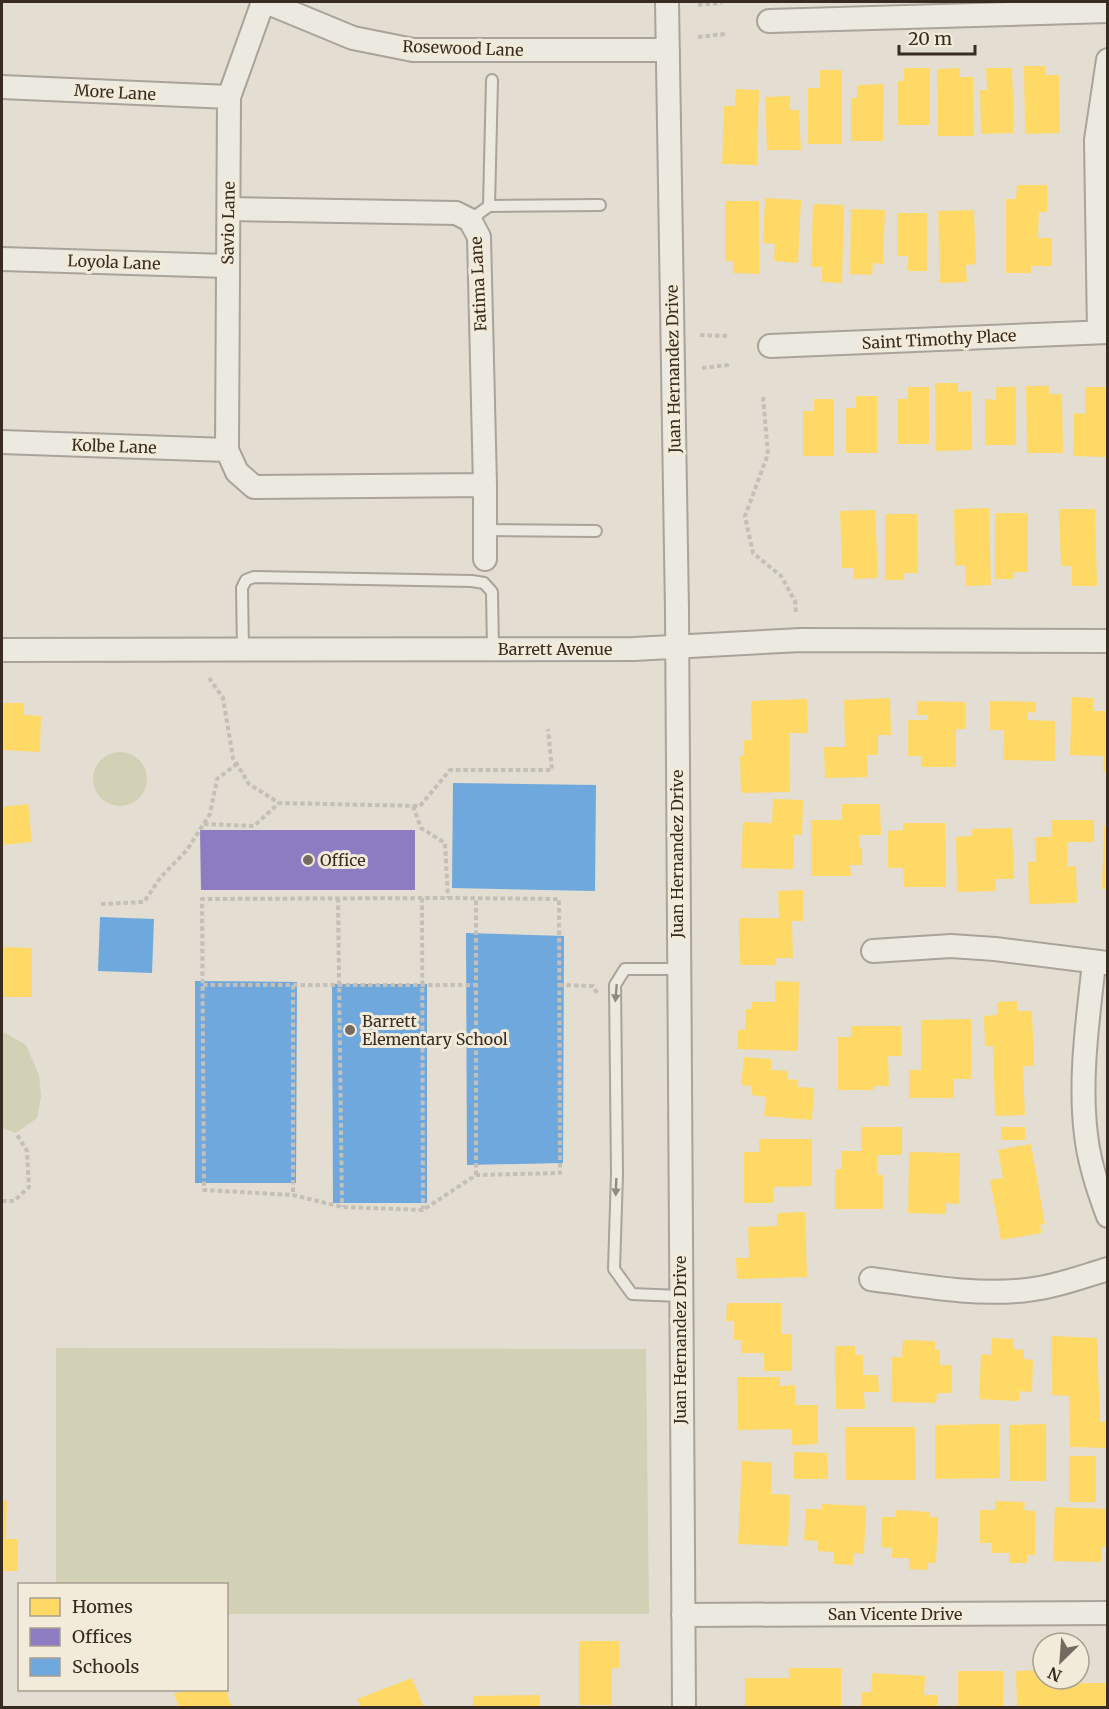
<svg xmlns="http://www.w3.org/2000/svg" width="1109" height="1709" viewBox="0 0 1109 1709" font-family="Merriweather,serif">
	<rect width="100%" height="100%" fill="#e3ddd2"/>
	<path fill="#d2d1b5" d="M93 779a27 27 0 1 1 54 0a27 27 0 1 1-54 0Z
		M2,1033H5L26,1045L39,1075L41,1097L37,1118L16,1133L2,1128Z
		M56,1348L646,1349L649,1614H227L226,1584H56Z"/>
	<path fill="#ffd966" d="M1024,66H1045L1046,75H1059L1060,133L1025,134Z
		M904,68H930V125H898V81H904Z
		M960,68V77H973L974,136H938L937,69Z
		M986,68H1012L1014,133L981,134L980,90H987Z
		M820,70H842V144H808V88H820Z
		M884,84L883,141H851V98H857V85Z
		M736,89L759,90L757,165L722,164L724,106H735Z
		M790,96V110H799L801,150H767L765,97Z
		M1017,185H1047V212H1039L1038,238H1052V266H1031V273H1006V199H1016Z
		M765,198L801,200L798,263L774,261L775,244L763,243Z
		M725,201H759V274L733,273V261H725Z
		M813,204L844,205L842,283L822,282V267H811Z
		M851,209L885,210L883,264L873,263L872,275L850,274Z
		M974,210L976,264L966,265L967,282L940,283L938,211Z
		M897,213H927V271H907L908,256H897Z
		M935,383H958V392L971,391L972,450L936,451Z
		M1026,386H1049V394H1062L1063,453H1027Z
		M908,387H929V444H898V399H908Z
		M996,387H1016V445H985V399L996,400Z
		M1085,387H1108L1106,457L1073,456L1074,413L1085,414Z
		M856,396H877V453H846V408H856Z
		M814,399H834V456H803V411H814Z
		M989,508L991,585L966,586L965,565L955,566L954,509Z
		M1059,509H1095L1097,586H1072V566H1061Z
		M875,510L878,578L854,579L853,568H842L840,511Z
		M995,513H1028V572H1013V579H995Z
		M885,514H917L918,573H903L904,580H885Z
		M1072,697L1093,698V711H1108V772H1103L1104,756L1070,755Z
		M890,698L891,735H878V755H867L868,777L825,778L824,747H845L844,700Z
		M807,699L808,733H789L790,792L741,793L740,756H744V740H752L751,701Z
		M917,701L965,702V729H956V767H921V756H908V720H928V715H917Z
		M990,701L1036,702V713L1028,712V720L1055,721V761L1003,760L1004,730H990Z
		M2,703H24V715L41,716L40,752L2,750Z
		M773,799L803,800L802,835H794L793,869L741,868L743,822L772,823Z
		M28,804L32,842L2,845V807Z
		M842,804H880L881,835H859V848L862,847V865H850L851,876H811V820H842Z
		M1051,820H1094V842H1067V867L1076,866L1077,903L1029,904L1028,862H1036L1035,837H1052Z
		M903,823H945L946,887H904L903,868H888V831L903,830Z
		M1104,826H1108V889H1102Z
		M1012,828L1014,879H996V891L957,892L956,837L972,836V829Z
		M803,890V921H792L793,958H776V965H740L739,918H779L778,891Z
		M2,947L32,948V997H2Z
		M775,981L799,982L798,1051L737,1049L738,1030H745L746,1009H752V1002H775Z
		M1017,1001V1011H1032L1034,1066H1023L1025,1115L995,1116L993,1046H985L984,1016L998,1015L997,1002Z
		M971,1019V1079H954V1098H909V1070H921V1020Z
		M851,1026H901V1056H888L889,1086H874V1090H838V1037H851Z
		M744,1057L771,1059V1070L788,1071V1079L798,1080L797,1087L814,1088L812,1120L764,1116L766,1097L752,1095V1086L741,1085Z
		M861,1127H902V1155H877V1175H883V1209H835V1169H842L841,1151H861Z
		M1001,1127H1025V1140H1001Z
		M759,1139H812V1186L773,1187L774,1203H744V1152H759Z
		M1031,1144L1045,1224L1040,1225L1042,1233L1001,1240L990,1180L1003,1178L998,1150Z
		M909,1152L960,1153L959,1204L946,1203V1214L908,1213Z
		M805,1212L807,1277L737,1279L736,1258H749L748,1227L777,1226V1213Z
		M727,1303H781V1334H792V1371H764V1353H741V1340H734V1321H726Z
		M1051,1336L1097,1338L1100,1422L1108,1421V1448L1070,1447L1069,1396L1052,1395Z
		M992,1338L1013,1339V1349L1024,1350V1359L1033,1360L1032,1392L1019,1391V1401L979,1399L981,1354L991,1355Z
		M903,1340L935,1341V1350H940V1365H952V1393H937L936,1403L891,1402L892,1357H902Z
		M835,1346H855V1355H863V1375H878L879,1392H864L865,1409H836Z
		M737,1377H780V1386L795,1385V1405H818V1444L792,1445V1429L738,1430Z
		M999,1424L1000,1478L935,1479V1425Z
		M1046,1424V1481H1010L1009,1425Z
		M845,1427H915L916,1480H846Z
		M794,1452L827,1453L828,1479H794Z
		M1069,1456H1096V1502H1069Z
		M742,1461L772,1463L771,1494L790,1495L788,1546L738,1544Z
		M2,1500L7,1501L6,1539H18L17,1571H2Z
		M995,1501L1025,1502L1024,1510L1035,1511V1555H1027V1563H1009V1553H992V1543H980V1510H995Z
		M822,1504L866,1506L864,1554L853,1553V1565L834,1564V1552L818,1551V1541L804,1540L806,1509H822Z
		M1055,1507L1108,1509L1107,1547H1102L1101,1562L1053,1561Z
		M896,1510L930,1512L929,1517H938L936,1563H928V1570L909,1569V1558H892V1548L881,1547L882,1517H896Z
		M579,1641H619V1668H612V1705H579Z
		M789,1668H841V1708H745V1678H789Z
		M1043,1670V1679H1059V1683H1108V1708H1017L1016,1671Z
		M958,1671H1003V1708H958Z
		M872,1673L925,1676L924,1695H938L937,1708H861L862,1692H871Z
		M412,1678L424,1708H361L357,1699Z
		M187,1690H226L232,1708H179L174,1694Z
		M540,1695V1708H473V1696Z"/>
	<path fill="#8e7cc3" d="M200,830H415V890H201Z"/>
	<path fill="#6fa8dc" d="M453,783L596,785L595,891L452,888Z
		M100,917L154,919L152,973L98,971Z
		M466,933L564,936L563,1163L467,1165Z
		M195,981L297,982L296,1183H195Z
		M332,984H427V1203H333Z"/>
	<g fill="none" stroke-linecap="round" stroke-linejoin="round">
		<g stroke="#a9a39a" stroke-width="14">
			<path id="service" d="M489,206L600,205
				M470,220L489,206L492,80
				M485,530L596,531
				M243,650L242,588L246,580L254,577L472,581L484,583L492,592L493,649
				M678,969H625L615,985L617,1174L614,1269L632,1294L680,1296"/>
		</g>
		<g stroke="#a9a39a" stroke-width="26">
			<path id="minor" d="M266,2L353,38L413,50H668
				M667,2L677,611L684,1708
				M769,21L1108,11
				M2,87L229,97
				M229,209L456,213L470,220L479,237L485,485L254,487L237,472L227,450L229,97L263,2
				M2,259L227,266
				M1099,332L1096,140L1108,60
				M770,346L1108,332
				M2,442L227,450
				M485,485V559
				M2,650L634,649L801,640L1108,641
				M873,951L951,946L995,949L1107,963
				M1094,963C1088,1019 1079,1078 1086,1135C1089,1162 1098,1190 1108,1216
				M871,1279C923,1286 975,1296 1027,1290C1055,1287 1081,1277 1108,1269
				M683,1615L1108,1613"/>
		</g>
		<path stroke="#c4c0b8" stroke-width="4" stroke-dasharray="4.5 3" stroke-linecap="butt" d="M698,5L722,3
			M698,37L725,34
			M700,335L727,336
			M702,368L729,365
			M763,397L768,454L745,516L753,553L781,576L795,601L796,612
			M209,678L223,698L233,758L249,784L279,803L420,806L450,770H552L548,729
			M413,806L421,828L445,843L448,898
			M204,824L254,826L279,803
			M338,898L342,1207
			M422,898L423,1209
			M448,898L559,899L560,1173L476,1175L423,1210L342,1207L293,1195L204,1190L202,899Z
			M101,904L144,902L160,878L187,850L210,814L217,779L237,764
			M203,985H476
			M293,985V1195
			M559,985L593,986L597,993
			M476,1175V899
			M2,1201H14L29,1187L27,1151L16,1133"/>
		<use href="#service" stroke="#ece9e1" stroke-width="10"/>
		<use href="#minor" stroke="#ece9e1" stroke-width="22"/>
	</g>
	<defs><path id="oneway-solid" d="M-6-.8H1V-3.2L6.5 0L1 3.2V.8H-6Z" transform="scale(1.5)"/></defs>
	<g fill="#928a82">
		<use href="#oneway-solid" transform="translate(616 993) rotate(95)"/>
		<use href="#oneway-solid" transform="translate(616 1187) rotate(92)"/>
	</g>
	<g fill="#746a60" stroke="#f3ebd9" stroke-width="2">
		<circle cx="308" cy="860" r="6"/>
		<circle cx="350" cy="1030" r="6"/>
	</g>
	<g text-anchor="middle" stroke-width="6" stroke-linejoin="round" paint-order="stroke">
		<g font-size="16" fill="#382c22" stroke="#f3ebd9">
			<text transform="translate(463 48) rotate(2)" y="6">Rosewood Lane</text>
			<text transform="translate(115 92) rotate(3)" y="6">More Lane</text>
			<text transform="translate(228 223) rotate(-89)" y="6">Savio Lane</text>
			<text transform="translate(114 262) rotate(2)" y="6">Loyola Lane</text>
			<text transform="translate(478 284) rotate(-93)" y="6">Fatima Lane</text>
			<text transform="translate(939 339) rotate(-3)" y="6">Saint Timothy Place</text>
			<text transform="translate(673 369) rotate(-91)" y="6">Juan Hernandez Drive</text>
			<text transform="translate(114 446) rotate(2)" y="6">Kolbe Lane</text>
			<text x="555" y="655">Barrett Avenue</text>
			<text transform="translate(677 854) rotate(-90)" y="6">Juan Hernandez Drive</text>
			<text transform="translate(680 1340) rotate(-90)" y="6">Juan Hernandez Drive</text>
			<text x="895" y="1620">San Vicente Drive</text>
		</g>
		<g font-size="16" fill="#382c22" stroke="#f3ebd9" text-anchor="start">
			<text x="320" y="866">Office</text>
			<text x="362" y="1027">Barrett<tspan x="362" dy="18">Elementary School</tspan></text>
		</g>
	</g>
	<rect width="1109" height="1709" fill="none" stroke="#382c22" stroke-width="6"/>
	<rect x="18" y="1583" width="210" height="108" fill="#f3ebd9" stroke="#a89f90" stroke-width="1.5"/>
	<rect x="30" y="1598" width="30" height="18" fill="#ffd966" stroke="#a89f90" stroke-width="1.5"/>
	<text x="72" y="1613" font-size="18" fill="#382c22">Homes</text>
	<rect x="30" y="1628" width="30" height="18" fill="#8e7cc3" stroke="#a89f90" stroke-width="1.5"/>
	<text x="72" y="1643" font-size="18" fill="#382c22">Offices</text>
	<rect x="30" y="1658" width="30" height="18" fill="#6fa8dc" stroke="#a89f90" stroke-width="1.5"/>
	<text x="72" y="1673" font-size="18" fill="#382c22">Schools</text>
	<g transform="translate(1061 1661) rotate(205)"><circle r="28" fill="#f3ebd9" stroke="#a89f90" stroke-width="1.5"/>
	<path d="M0-4.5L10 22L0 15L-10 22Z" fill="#746a60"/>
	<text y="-9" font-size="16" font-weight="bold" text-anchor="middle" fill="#382c22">N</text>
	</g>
	<path d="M899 45v9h76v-9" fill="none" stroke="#382c22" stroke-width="3"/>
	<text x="908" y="45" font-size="18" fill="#382c22" stroke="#f3ebd9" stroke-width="4.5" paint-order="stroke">20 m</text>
</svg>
